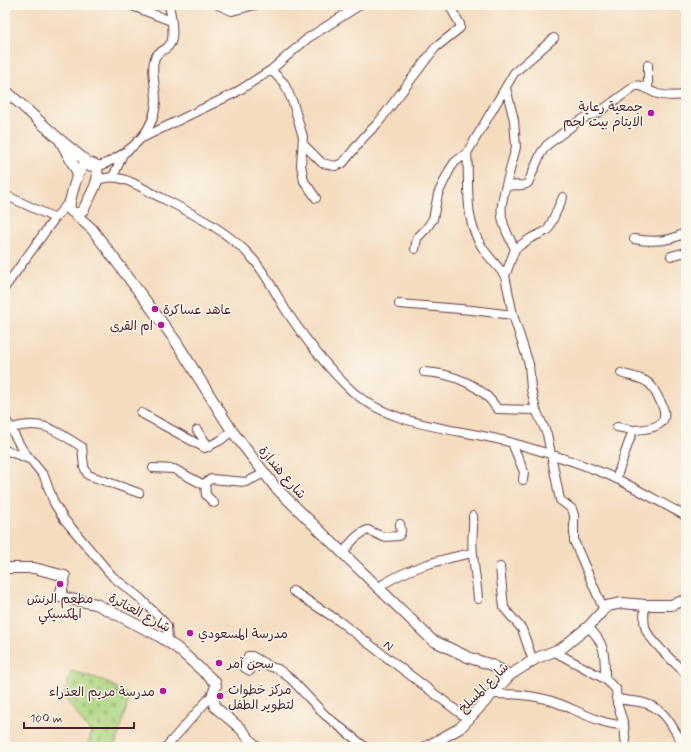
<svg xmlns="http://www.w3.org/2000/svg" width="691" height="752" viewBox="0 0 691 752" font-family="Mynerve,'Playpen Sans Arabic',sans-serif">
	<defs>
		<pattern id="cemetery-stones" width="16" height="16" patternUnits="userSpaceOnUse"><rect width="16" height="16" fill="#aed681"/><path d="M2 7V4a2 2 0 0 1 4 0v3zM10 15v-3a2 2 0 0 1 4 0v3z" fill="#97b770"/></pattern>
	</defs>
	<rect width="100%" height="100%" fill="#fbf7ec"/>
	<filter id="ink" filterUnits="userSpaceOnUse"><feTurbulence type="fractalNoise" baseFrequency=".025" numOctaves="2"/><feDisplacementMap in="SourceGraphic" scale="8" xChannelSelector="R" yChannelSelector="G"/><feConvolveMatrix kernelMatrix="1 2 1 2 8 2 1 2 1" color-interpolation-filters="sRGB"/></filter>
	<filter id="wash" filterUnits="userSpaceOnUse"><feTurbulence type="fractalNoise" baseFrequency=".012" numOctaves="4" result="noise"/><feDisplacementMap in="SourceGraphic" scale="16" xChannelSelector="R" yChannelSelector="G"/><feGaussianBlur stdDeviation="0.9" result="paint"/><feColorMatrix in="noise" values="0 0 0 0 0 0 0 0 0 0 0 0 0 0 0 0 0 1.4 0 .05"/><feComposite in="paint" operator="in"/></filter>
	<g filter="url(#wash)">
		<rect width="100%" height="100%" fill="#f4dcbf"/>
		<path fill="url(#cemetery-stones)" stroke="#7c7a56" d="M71,671L103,680L130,696L115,747H88L91,733L64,697Z"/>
	</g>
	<g filter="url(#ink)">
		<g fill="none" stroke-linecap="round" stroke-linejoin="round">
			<g stroke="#643b41" stroke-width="10">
				<path id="minor" d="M130,5L171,21
					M218,5L232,11L255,5
					M648,65V89
					M271,70L284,83L293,103L303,137L301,165L304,181L316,198
					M138,140L235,93L271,70L308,38L360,5
					M303,144L322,163L335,166L343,163L364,137L378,123L435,48L460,28V24L449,5
					M467,153C470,185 463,218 482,247C489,258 498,266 505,276
					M91,162L100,166C128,154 155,134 156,100C156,87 151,73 154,61C156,50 166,52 170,44C175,38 171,13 169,5
					M112,176L114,175L122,156
					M96,181C116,171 135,184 152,193C187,211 227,229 253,259C267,275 276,295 287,312C306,340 328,369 353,392C396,429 461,428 513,443C548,453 585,464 617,479C641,491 663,504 686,516
					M505,189L516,147L514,120L506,88
					M5,195L55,218
					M563,197L548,230L531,238L515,249L505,276L513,315L529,364L531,389L536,410L547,434L560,500L572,509L574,515V541L603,608
					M634,239C651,242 671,242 686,232
					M415,249L417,238L426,229L433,219L438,194L450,169L455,162L467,153L514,73L554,38
					M515,249C506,231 498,218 503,198C504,194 504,189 507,187C514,183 522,188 528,183L541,153L547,145L576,123L590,115L598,113L635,86C643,84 647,90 655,93C664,97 676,96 686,95
					M671,256L686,252
					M5,287L55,218L69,202
					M399,304L472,310L513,315
					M424,372C451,373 483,385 497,409L536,410
					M141,413L205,448L221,440L232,431
					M5,418L22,449L44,476L54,503L64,519L113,577L140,598L164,622L167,626L168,641
					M617,427L633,430
					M12,428C44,419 56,431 82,447L84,467L88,475L139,493
					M197,430L209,447
					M512,443L524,472L523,480
					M5,450L29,459
					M153,468L174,469L204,485
					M616,479L633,430C655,429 674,425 659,399C656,394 653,385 647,382C640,377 628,376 621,373
					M214,503L206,495L205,483L211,479L246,482L265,473
					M473,516C474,529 471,541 473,554C474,569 477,583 478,599
					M343,553C350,544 356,534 368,530L383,537L399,536L401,532L400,524
					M500,567L504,608L522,629L533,661
					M377,588C407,568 438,560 472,553
					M293,591L339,621L469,720
					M645,605C644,613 643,622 646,630C651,642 676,664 686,674
					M588,627C606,643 605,657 605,679L616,689L617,703L624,725L626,747
					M555,652L605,679
					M250,671L245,668L248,656H252L271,667L278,669L291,679L325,715L365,747
					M493,694C516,694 538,695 560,704C581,712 602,725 624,725
					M616,698C627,702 637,700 647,704C670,712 672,731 686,747
					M166,747L213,694"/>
			</g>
			<g stroke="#643b41" stroke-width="12">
				<path id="tertiary" d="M5,90L59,139L91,165
					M61,142L78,173
					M84,165L94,166C105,176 88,198 84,209C80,214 74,214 70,210C68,203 78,169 84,165Z
					M74,213L92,229L175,340L232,431L276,488L432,640L470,658L492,665L510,675
					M5,568H34L65,576L60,597L96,604L159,636L177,648L215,682L216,686L213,694L215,707L240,728L256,747
					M426,747L460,728L510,675L537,658L562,648L588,627L607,606L622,603L645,605H671L686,600"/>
			</g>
			<use href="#minor" stroke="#fff" stroke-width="8"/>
			<use href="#tertiary" stroke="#fff" stroke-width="10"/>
		</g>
	</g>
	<g fill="#b5179e" stroke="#fbf7ec" stroke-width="1.5">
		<circle cx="651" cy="113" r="4"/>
		<circle cx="155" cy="309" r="4"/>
		<circle cx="161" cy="325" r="4"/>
		<circle cx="60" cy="584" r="4"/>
		<circle cx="190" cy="633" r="4"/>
		<circle cx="219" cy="663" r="4"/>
		<circle cx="163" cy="691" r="4"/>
		<circle cx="220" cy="696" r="4"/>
	</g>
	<g text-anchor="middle" stroke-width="3" stroke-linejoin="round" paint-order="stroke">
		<g font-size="13" fill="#4a1f2b" stroke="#fbf7ec" text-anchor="start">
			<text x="643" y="111" text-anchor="end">جمعية رعاية<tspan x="643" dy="15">الايتام بيت لحم</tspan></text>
			<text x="163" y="314">عاهد عساكرة</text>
			<text x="153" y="330" text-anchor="end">ام القرى</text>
			<text x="60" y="603" text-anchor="middle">مطعم الرنش<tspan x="60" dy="15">المكسيكي</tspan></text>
			<text x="198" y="638">مدرسة المسعودي</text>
			<text x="227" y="668">سجن آمر</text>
			<text x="228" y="694">مركز خطوات<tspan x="228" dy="15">لتطوير الطفل</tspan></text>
			<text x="155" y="696" text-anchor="end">مدرسة مريم العذراء</text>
		</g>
		<g font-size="13" fill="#4a1f2b" stroke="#fbf7ec">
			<text transform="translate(283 472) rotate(49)" y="5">شارع هندازة</text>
			<text transform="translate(140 612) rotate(28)" y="5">شارع العناترة</text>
			<text transform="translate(389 645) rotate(38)" y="5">N</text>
			<text transform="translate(483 687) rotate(-45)" y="5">شارع المسلخ</text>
		</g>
	</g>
	<rect width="691" height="752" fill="none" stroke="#fbf7ec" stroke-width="20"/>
	<path d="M24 722v6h110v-6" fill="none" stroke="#4a1f2b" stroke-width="2"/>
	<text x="30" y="722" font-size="12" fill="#4a1f2b" stroke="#fbf7ec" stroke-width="3" paint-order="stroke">100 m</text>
</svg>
